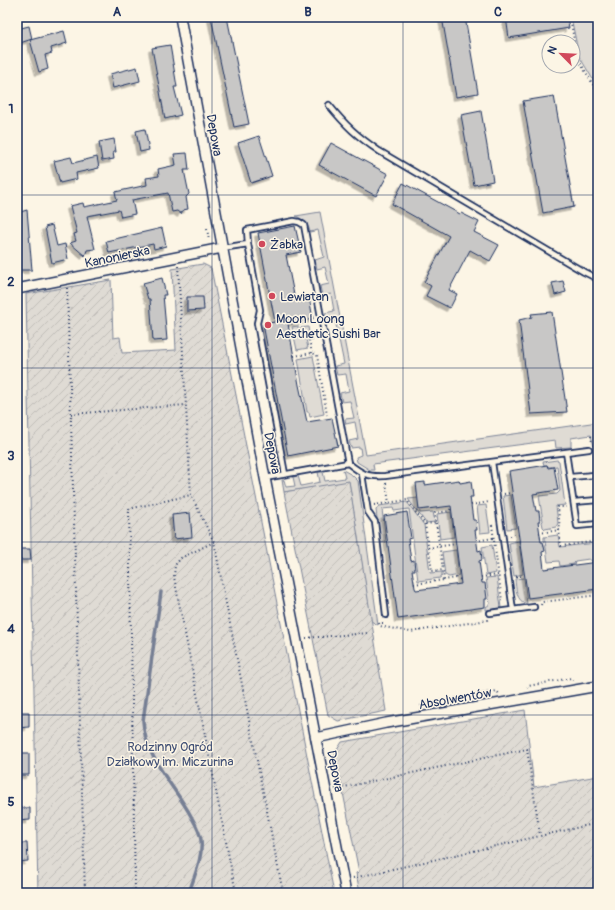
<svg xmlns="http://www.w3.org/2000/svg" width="615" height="910" viewBox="0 0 615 910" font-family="Pangolin,sans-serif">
	<defs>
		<pattern id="garden-furrows" width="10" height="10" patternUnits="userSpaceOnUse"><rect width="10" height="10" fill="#dfdbd4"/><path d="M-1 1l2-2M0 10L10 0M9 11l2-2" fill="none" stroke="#bfbcb8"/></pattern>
		<filter id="shadow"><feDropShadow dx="-3.5" dy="3.5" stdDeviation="0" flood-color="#0004"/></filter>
	</defs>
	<rect width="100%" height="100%" fill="#fcf5e5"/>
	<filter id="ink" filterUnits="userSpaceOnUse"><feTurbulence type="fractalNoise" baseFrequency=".025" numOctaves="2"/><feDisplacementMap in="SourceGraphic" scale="8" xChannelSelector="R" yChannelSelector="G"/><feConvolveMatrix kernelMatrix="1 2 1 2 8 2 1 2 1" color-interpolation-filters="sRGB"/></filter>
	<g filter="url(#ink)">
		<path fill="#dfdbd4" stroke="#7d8599" d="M571,17H598V88L579,56Z
			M320,212L366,455L598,422V464L591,435L571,438V447L556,448L555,440L373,464L374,470H370L357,462L356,457L361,455L360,447L351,448L349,441L358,439L355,422L346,424L345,419L354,418L350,401L342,402L340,393L349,391L346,374L337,375L335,366L344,364L335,320L327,322L325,313L334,311L331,294L322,296L320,286L329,284L325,267L317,269L315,260L324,257L318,230L310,232C308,223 304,220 296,216Z
			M298,326V328L308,327L310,338L306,339L308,348L297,350L292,327Z
			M313,356L324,414L310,417L309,412H307L298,359Z
			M557,460L559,461L565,505L556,506L558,523L556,527L545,529L543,527L542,522L543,521L539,496L557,494L560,491L557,466L549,467L547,465H544L543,462Z
			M343,470L352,475L358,481L378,625L371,621L349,482L284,492L282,480H284L286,487L295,486L293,477L298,476L301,486L320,482L318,472H323L325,481L345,478Z
			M511,495L516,528L507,529L503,496Z
			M418,498L420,513L433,512L435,522L426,523L408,499Z
			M407,502L424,525L430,573L442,572V575L440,578L418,581L409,509L394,511L393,508L382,509L386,542L380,543L376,510L379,506Z
			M486,505L490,532L480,533L477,506Z
			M451,512L454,537L440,539L437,514Z
			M558,535L560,547L596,543L598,558L596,559V561H592L589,559L575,561L574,564L560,566L559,561L548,562L545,541H544V537Z
			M519,541L523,574L514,576L509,543Z
			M492,545L496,573L486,575L482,547Z
			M456,550L459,575L449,577L445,575L442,552Z
			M497,577L501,608L486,610V607L490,604L486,578Z
			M524,578L527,604C516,601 516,589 515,579Z"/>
		<path fill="url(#garden-furrows)" stroke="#7d8599" d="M203,264L211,268L334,893H38L26,294L111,280L113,338L120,337L122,353L176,350L172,269Z
			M349,481L386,711L338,721L328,715L284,492Z
			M525,710L534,787L598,776V893H360L356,873L359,872L335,753L342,742Z"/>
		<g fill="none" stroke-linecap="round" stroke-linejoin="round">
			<path stroke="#767f94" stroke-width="3.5" d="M161,592L143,721C145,759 175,785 192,818C196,825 200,832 201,840C203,858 194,876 189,893"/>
		</g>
		<path fill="#c8c7c6" stroke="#1b2f5e" filter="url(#shadow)" d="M211,17H227L249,124L234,127Z
			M442,17H465L478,93L456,97Z
			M506,17H567L569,28L509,38Z
			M29,26L32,39L17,44V29Z
			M64,31L67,43L51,48L52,53L45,55L48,69L39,72L30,40Z
			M170,45L177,87H174L181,115L165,119L152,48Z
			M137,67L140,81L113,88L110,74Z
			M554,96L574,207L543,213L523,101Z
			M481,111L493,181L474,185L461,115Z
			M145,129L149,150L140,152L136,131Z
			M259,136L272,176L251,183L238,143Z
			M114,139L116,152H113L114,159L102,161L99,142Z
			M331,143L388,174L376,196L319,165Z
			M187,153L189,170H184L189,194L186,197L188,209L183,210L181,214L177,211L172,212L168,193L132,200L135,214L121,217L119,210L87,216L95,249L87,250L85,256L70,243L76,241L74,234L77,233L70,206L83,203L84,207L117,200L115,192L147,185L146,178L159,176L158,169L176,165L174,154Z
			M71,157L73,163L97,157L99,168L76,173L77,179L60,183L54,161Z
			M403,183L460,214L461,213L479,222L474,232L499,245L490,261L470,250L449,290L457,294L450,308L426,296L431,286L424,282L449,236L392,204Z
			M27,210L32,270H19L17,241V213Z
			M52,225L57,246L65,244L68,259L52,263L45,227Z
			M295,226L301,252L286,255L295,300L309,297L313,319L288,324L299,385L307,422L332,418L338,446L288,456L263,324L275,322L258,233Z
			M162,228L166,246L154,249L153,244L109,253L106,241Z
			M162,278L166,295H163L167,340L153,341L150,299H148L143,283Z
			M563,281L566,292L555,295L552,283Z
			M187,297H203L204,310L187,311Z
			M552,312L567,412L531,414L519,320L532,317L531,314Z
			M547,465L548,468L554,467L558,490L533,494L536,511H539L540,521H538L541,542H543L545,551L542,552L544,569L598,562V589L528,598L509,471Z
			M459,480L460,483L471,481L473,497H470L473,520H476L477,530H475L478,551L481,550L482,560L479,561L482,583H485L487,599H485V607L398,619L384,516L407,512L411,538L408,539L411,561L414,560L415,570H412L415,588L416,590L461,584L451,506L419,510L416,483L425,482V485Z
			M190,513L192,537L174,539L172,515Z
			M17,549H30L31,560H17Z
			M17,712H29V727L17,728Z
			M17,753H29V775H17Z
			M17,808H30V820L17,821Z
			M17,843H27L28,861L17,862Z"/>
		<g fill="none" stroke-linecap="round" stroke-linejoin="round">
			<g stroke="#1b2f5e" stroke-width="8">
				<path id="lane" d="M329,105C346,126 357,136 379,151L584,272L598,279
					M248,244L260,310L257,323L285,474
					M222,248L248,244L247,230L294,221L299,222L304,225L348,463
					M566,452L589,449
					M492,462L513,610
					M362,474L368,512L375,522L386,615
					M570,477L595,475
					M265,478L348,463C362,474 367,477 385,476L566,452L577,526L598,524
					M574,502L598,500
					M490,613L534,607"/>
			</g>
			<g stroke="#1b2f5e" stroke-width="12">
				<path id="street" d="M180,17L265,478L346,893
					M17,289L222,248
					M316,738L386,723L598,686"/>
			</g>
			<path stroke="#1b2f5e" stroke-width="2" stroke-dasharray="1 3" stroke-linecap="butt" d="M570,17L577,57L598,93
				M207,229L209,240
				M178,266L191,495L214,542L283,893
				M67,288L85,893
				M312,353L309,340L313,339L312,333H315
				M294,356L312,353L317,355L327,415
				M71,414L185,405
				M591,436L592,442
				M594,454L597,467
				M386,483L389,503
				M504,494L511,493
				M374,505L407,500L425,524L436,523L435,513L449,511L451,508
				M471,505L489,502
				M436,523L443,570
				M425,524L432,571L443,570L444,580L456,578L461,580
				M492,525L502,601
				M559,530L561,546L598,541
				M539,533L560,530L558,507H567
				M510,536L519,535
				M476,541L493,538
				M214,542L181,558L175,565L174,577L236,893
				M428,548L456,544
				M481,577L498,575
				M516,577L522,576
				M414,584L444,580
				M541,605L542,602L598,595
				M383,623H379L380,626L410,632L488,620
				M306,638L368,633
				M527,688L528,686L571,678L573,680
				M421,706L422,704L497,691L499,694
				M335,789L527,749L540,835
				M353,878L598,823
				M135,893L129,509L191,495"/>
			<use href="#lane" stroke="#fcf5e5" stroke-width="4.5"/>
			<use href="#street" stroke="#fcf5e5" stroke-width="9"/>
		</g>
	</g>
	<path fill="none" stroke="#1b2f5e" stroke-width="1" stroke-opacity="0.55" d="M212,17V893M403,17V893M17,195H598M17,368H598M17,542H598M17,715H598"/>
	<g fill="#d1495b" stroke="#fcf5e5" stroke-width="1.5">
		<circle cx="262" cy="244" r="4"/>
		<circle cx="272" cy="296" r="4"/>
		<circle cx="268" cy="325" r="4"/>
	</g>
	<g text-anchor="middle" stroke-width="3" stroke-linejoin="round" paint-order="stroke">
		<g font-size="13" fill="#1b2f5e" stroke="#fcf5e5">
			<text transform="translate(215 135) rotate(80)" y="5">Depowa</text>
			<text transform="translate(117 256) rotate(-12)" y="5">Kanonierska</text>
			<text transform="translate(273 453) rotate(79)" y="5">Depowa</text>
			<text transform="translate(455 698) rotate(-10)" y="5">Absolwentów</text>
			<text transform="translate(336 771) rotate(79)" y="5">Depowa</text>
		</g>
		<g font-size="13" fill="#1b2f5e" stroke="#fcf5e5" text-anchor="start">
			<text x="270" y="249">Żabka</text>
			<text x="280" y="301">Lewiatan</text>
			<text x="276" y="323">Moon Loong<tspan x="276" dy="15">Aesthetic Sushi Bar</tspan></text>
		</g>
		<g font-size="13" fill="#425176" stroke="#fcf5e5">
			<text x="170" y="751">Rodzinny Ogród<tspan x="170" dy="15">Działkowy im. Miczurina</tspan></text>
		</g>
	</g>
	<rect width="615" height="910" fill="none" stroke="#fcf5e5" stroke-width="44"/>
	<g transform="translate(561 54) rotate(294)"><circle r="19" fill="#fcf5e5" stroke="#a2a6af"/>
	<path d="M0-3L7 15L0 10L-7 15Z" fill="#d1495b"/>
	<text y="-6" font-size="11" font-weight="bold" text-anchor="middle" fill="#1b2f5e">N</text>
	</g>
	<rect x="22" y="22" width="571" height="866" fill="none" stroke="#1b2f5e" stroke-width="1.5"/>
	<g font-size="13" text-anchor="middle" font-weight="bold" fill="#1b2f5e">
		<text x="117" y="16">A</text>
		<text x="308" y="16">B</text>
		<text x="498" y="16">C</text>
		<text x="11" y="113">1</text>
		<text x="11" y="286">2</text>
		<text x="11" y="460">3</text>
		<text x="11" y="633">4</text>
		<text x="11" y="806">5</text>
	</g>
</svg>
